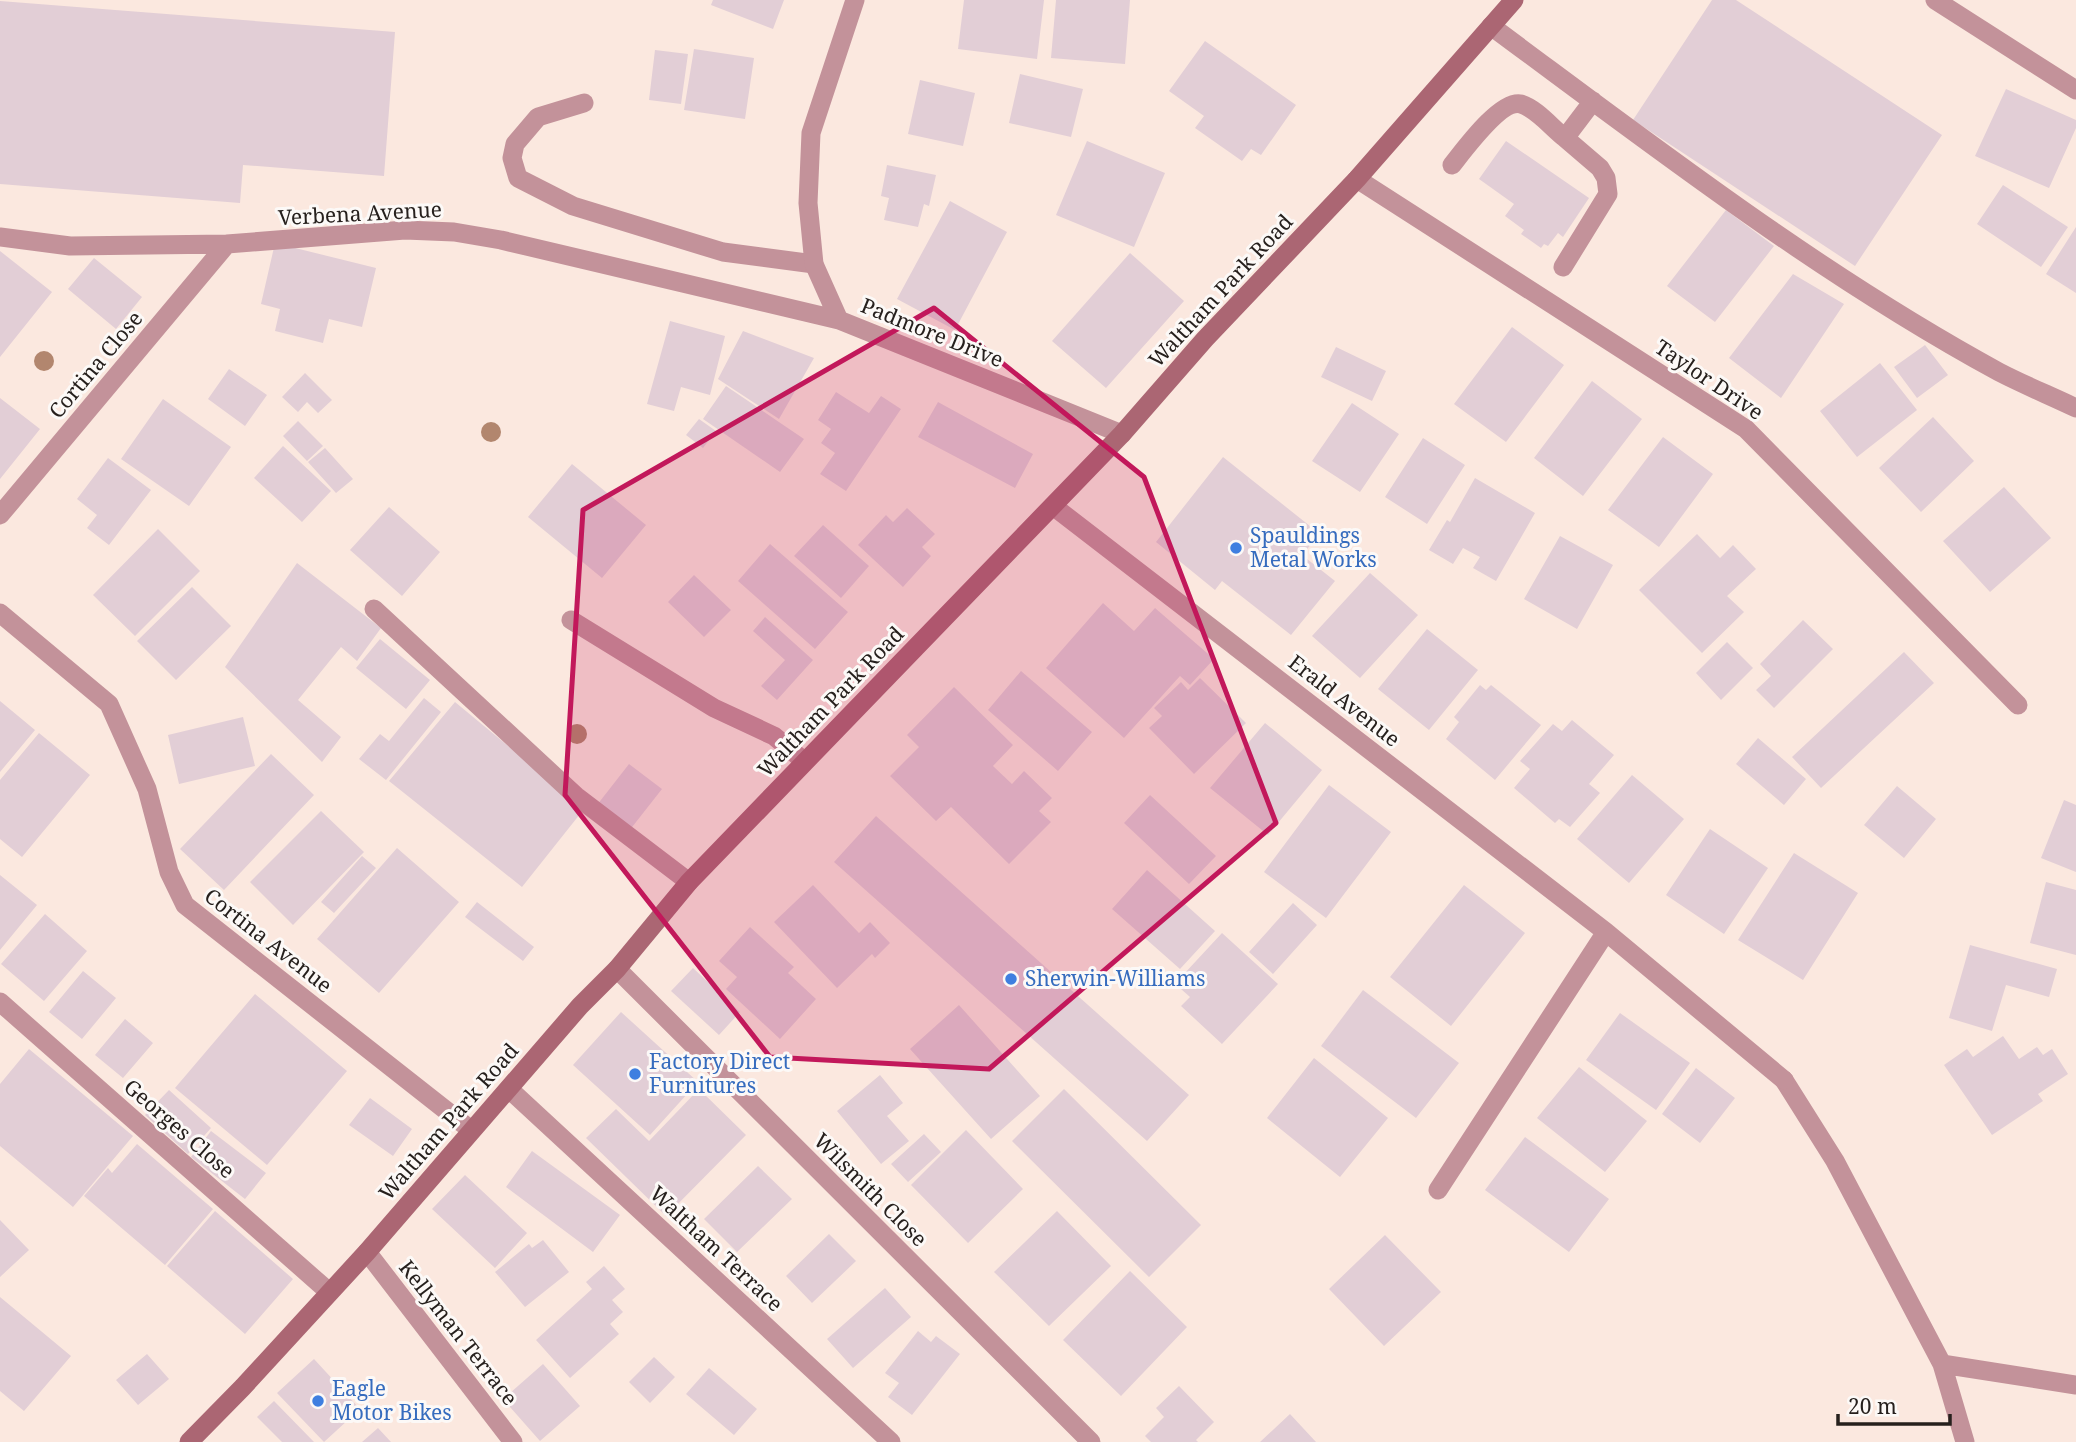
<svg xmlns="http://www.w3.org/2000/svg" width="2076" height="1442" viewBox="0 0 2076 1442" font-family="'Noto Serif',serif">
	<rect width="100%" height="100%" fill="#fbe8df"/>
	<path fill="#e2ced6" d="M713,0H784L773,29L711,5Z
		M964,0H1044L1037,59L958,49Z
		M1056,0H1130L1125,64L1051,58Z
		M1712,0H1736L1942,135L1855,266L1633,120Z
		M0,1L395,32L384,176L243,165L240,203L0,184Z
		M1205,41L1296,105L1261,155L1251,149L1242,161L1195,128L1204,116L1169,91Z
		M694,49L754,58L745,119L684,110Z
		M655,50L688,54L681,104L649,100Z
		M1020,74L1083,89L1071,137L1009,123Z
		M920,80L975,93L963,146L908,134Z
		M2006,89L2076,120V128L2049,188L1975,156Z
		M1087,141L1165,173L1134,247L1056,215Z
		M1506,141L1589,198L1563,237L1558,233L1548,246L1544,244L1541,248L1521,234L1524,230L1505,216L1514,204L1479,179Z
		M887,165L936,175L929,206L924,204L918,227L884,220L889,198L881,196Z
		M2003,185L2068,227L2041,267L1977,224Z
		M950,201L1007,232L955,330L897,299Z
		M1726,210L1774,246L1715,322L1667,286Z
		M2076,227V293L2046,274Z
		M275,243L376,268L362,327L329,319L323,343L275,331L280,309L261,304Z
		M0,251L52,292L0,357Z
		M1130,253L1184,301L1106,388L1052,341Z
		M94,258L142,297L116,329L68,289Z
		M1793,274L1844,304L1781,398L1729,358Z
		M670,321L725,336L710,395L681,387L674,411L647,404Z
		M1512,327L1564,365L1506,442L1454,404Z
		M743,331L814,358L779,419L718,379Z
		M1925,345L1948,375L1917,398L1894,367Z
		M1336,347L1386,371L1372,401L1321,377Z
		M1880,363L1917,410L1857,457L1820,411Z
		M229,369L267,395L245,426L208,399Z
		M305,373L332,400L318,413L307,402L298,412L282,397Z
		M1592,381L1642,419L1583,496L1534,458Z
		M726,386L804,439L780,472L703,419Z
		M836,392L869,413L881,396L901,409L846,491L820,474L835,453L821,443L831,429L818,420Z
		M0,398L40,429L0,479Z
		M163,399L231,447L189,506L121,459Z
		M938,402L1033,454L1015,488L918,437Z
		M1352,403L1399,434L1360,492L1312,461Z
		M1933,417L1974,461L1921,512L1879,468Z
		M699,419L716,431L703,448L686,435Z
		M298,421L323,446L307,461L283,436Z
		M1663,437L1713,474L1659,547L1608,510Z
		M1423,438L1465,465L1427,524L1385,497Z
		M283,446L331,491L302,522L254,478Z
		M325,448L353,479L336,493L308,462Z
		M1223,457L1320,534L1302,555L1335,581L1291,635L1222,581L1215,590L1156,542Z
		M108,458L151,490L109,545L87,528L97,515L77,499Z
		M572,464L646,525L602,578L528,517Z
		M1475,478L1535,513L1496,581L1473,568L1480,557L1463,548L1453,564L1429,550L1447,520L1450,522Z
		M2004,487L2051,538L1990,592L1943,541Z
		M389,507L440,552L402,596L350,550Z
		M907,508L935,534L922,547L931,556L903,587L858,545L886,515L893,522Z
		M823,525L869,566L841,598L794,556Z
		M158,529L200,571L135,636L93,595Z
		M1697,534L1720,558L1733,545L1756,569L1727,596L1744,612L1702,653L1639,590Z
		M1560,536L1613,565L1577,629L1524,599Z
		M770,544L848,612L815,649L738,581Z
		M297,563L381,628L357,661L341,647L298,700L341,737L322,762L225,667Z
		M1370,573L1418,615L1360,678L1312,636Z
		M694,575L731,610L704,637L668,602Z
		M192,587L231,626L176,680L137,641Z
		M1103,603L1134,631L1155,608L1214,659L1190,685L1180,676L1124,738L1046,668Z
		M765,617L813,660L777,700L761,686L785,660L753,631Z
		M1803,620L1833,649L1774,708L1756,690L1771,676L1760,664Z
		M1427,629L1478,670L1429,730L1378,689Z
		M380,639L430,680L406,709L356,668Z
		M1727,642L1753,668L1721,700L1696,673Z
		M1904,652L1934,683L1821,788L1792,757Z
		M1021,671L1092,732L1058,771L988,710Z
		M1200,678L1246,723L1194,774L1149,728L1162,716L1154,708L1181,682L1188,690Z
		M1480,685L1486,690L1491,685L1541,725L1495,780L1446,739L1459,722L1454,717Z
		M954,687L1013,745L993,766L1012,784L1024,771L1052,798L1039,811L1051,822L1009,864L951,807L936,821L890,776L919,747L907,735Z
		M424,698L441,712L386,780L359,759L380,734L389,741Z
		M0,701L35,730L0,772Z
		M455,702L584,809L522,887L389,781Z
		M243,717L255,766L179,784L168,735Z
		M1572,720L1614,755L1589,784L1600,793L1570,827L1559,819L1555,823L1514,788L1530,769L1520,761L1553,724L1562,731Z
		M1265,723L1322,770L1268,835L1210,788Z
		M39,733L90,775L22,857L0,839V780Z
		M1758,738L1806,779L1784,805L1736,764Z
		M271,754L314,795L224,890L180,849Z
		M629,764L662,789L629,831L597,805Z
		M1632,775L1684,819L1629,883L1577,839Z
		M1329,785L1391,832L1326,918L1264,872Z
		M1897,786L1936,819L1904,858L1864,825Z
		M1150,795L1216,856L1189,884L1124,823Z
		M2064,800L2076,805V872L2041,858Z
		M321,811L364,852L293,925L250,882Z
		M876,816L1189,1095L1147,1141L834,862Z
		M1710,829L1768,868L1724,934L1666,895Z
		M397,848L459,902L379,993L317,939Z
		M1794,853L1858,893L1803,980L1738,940Z
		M362,856L376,868L334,913L321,902Z
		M1147,870L1215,931L1180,969L1112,909Z
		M0,875L37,905L0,950Z
		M2046,882L2076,890V955L2030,943Z
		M813,885L859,933L870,922L890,943L875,958L872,954L837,988L774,922Z
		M1464,885L1525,933L1451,1026L1390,977Z
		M477,902L534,947L523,961L465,917Z
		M1293,903L1317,925L1273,974L1249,952Z
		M45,914L87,951L44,1001L1,964Z
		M750,927L794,967L788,973L816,999L780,1039L726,989L737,977L719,961Z
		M1222,933L1278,984L1222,1044L1181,1006L1190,997L1181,989L1189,981L1183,975Z
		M1970,945L2057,969L2049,997L2006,985L1992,1031L1949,1018Z
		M693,968L740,1012L719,1035L671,991Z
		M83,971L116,998L82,1039L49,1012Z
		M1363,990L1459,1063L1416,1118L1321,1046Z
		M255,994L347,1071L267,1165L175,1088Z
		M959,1005L1040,1096L991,1139L910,1049Z
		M621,1012L698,1082L650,1135L573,1065Z
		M1620,1013L1690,1063L1656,1110L1586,1060Z
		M125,1019L153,1043L123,1078L95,1055Z
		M2003,1036L2019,1059L2037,1047L2043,1055L2052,1049L2068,1074L2038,1094L2043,1101L1992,1135L1944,1065L1967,1049L1973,1057Z
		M29,1049L133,1136L73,1207L0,1146V1084Z
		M1314,1058L1388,1118L1340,1177L1267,1118Z
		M1579,1067L1647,1121L1605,1172L1537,1118Z
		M1696,1068L1735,1098L1700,1143L1662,1114Z
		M880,1075L903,1103L887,1116L909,1141L881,1164L837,1111Z
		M699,1089L746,1135L666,1216L586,1138L616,1109L649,1141Z
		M1064,1089L1201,1225L1149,1277L1012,1141Z
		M169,1090L211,1128L188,1154L145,1115Z
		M370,1098L412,1129L393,1156L349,1125Z
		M966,1130L1023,1189L968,1243L911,1185Z
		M211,1131L266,1173L245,1199L191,1157Z
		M924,1134L941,1152L908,1182L891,1164Z
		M1525,1137L1609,1199L1569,1252L1485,1190Z
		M137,1144L213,1209L165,1265L84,1196L108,1168L112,1173Z
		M532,1151L620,1215L593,1252L506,1187Z
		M758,1166L792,1199L737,1252L704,1219Z
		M465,1175L527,1233L495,1268L432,1209Z
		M215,1211L293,1279L245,1334L167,1266Z
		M1057,1211L1111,1266L1049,1326L994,1272Z
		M0,1220L29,1250L0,1277Z
		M829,1234L856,1261L812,1303L786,1276Z
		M1385,1235L1441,1292L1384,1346L1329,1289Z
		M543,1240L569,1272L525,1307L495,1272L529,1244L532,1248Z
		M604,1266L625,1289L612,1300L623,1312L610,1324L619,1334L570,1378L536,1340L592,1289L586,1282Z
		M1130,1271L1187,1327L1121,1396L1063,1340Z
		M885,1288L911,1317L853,1368L827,1339Z
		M0,1297L71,1356L24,1411L0,1391Z
		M918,1331L931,1342L936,1336L960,1354L912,1415L888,1397L899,1383L885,1373Z
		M147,1354L169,1379L138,1405L116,1380Z
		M654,1357L675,1377L650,1403L629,1382Z
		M314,1359L360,1409L324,1442L277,1393Z
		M543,1364L580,1406L540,1441L503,1399Z
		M709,1368L757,1409L734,1435L686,1394Z
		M1179,1386L1214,1422L1196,1440L1198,1442H1151L1145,1436L1164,1417L1156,1408Z
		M274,1401L314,1442H282L257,1417Z
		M1290,1414L1316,1442H1260Z
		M378,1428L391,1442H362Z"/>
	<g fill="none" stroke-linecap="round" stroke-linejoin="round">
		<path stroke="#c3929a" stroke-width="19" d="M1491,26C1656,148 1819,274 1999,372C2024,385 2051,396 2076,408
			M584,103L538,117L515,144L512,158L518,178L573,206L723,252L814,264
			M1452,165C1464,150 1501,99 1521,104C1537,109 1552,128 1565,138L1593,101
			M1563,267L1608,194L1606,178L1600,168L1565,138
			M374,609L576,796L689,882
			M571,620L714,708L774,736L804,761
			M1784,1080L1835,1161L1942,1364L1965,1442
			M1942,1364L2076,1385"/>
		<path stroke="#c3929a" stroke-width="19" d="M855,0L811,133L808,203L814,264L839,320L1122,434
			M1935,0L2076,90
			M1357,179L1746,429L2018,705
			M0,237L70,246L227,244L405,230L454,232L501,240L839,320
			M1053,506L1606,932L1784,1080
			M0,515L227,244
			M0,613L109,704L147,789L169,872L185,905L471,1130
			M617,969L1091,1442
			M0,1002L328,1291
			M509,1089L891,1442
			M1438,1190L1606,932
			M367,1252L513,1442"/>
		<path stroke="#ab6673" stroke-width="19" d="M189,1442L243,1387L367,1252L580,1006L617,969L689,882L1122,434L1205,339L1357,179L1514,0"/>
	</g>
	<g fill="#b2866e">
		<circle cx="44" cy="361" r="10"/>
		<circle cx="491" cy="432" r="10"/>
		<circle cx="577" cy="734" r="10"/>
	</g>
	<path fill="#c2185b" fill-opacity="0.2" stroke="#c2185b" stroke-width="5" stroke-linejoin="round" d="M934,308L1144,477L1276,823L989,1069L770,1057L565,795L583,510Z"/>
	<g fill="#3f7fe0" stroke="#fcf9f7" stroke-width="2.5">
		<circle cx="1236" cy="548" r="7"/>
		<circle cx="1011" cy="979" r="7"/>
		<circle cx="635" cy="1074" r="7"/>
		<circle cx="318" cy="1401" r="7"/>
	</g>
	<g text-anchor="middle" stroke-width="6" stroke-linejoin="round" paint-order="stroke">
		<g font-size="21" fill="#26201d" stroke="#fcf9f7">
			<text transform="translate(360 214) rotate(-3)" y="7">Verbena Avenue</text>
			<text transform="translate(1221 291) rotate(-47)" y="7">Waltham Park Road</text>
			<text transform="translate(932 333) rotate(22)" y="7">Padmore Drive</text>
			<text transform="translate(96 365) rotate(-50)" y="7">Cortina Close</text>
			<text transform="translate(1709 380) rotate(34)" y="7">Taylor Drive</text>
			<text transform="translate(1344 701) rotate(38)" y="7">Erald Avenue</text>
			<text transform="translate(831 702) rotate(-46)" y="7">Waltham Park Road</text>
			<text transform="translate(268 941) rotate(38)" y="7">Cortina Avenue</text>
			<text transform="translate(449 1122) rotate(-49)" y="7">Waltham Park Road</text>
			<text transform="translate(179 1129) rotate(41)" y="7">Georges Close</text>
			<text transform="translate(870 1190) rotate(45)" y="7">Wilsmith Close</text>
			<text transform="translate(716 1249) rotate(43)" y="7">Waltham Terrace</text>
			<text transform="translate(458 1333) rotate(52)" y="7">Kellyman Terrace</text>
		</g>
		<g font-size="21" fill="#366cbe" stroke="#fcf9f7" text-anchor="start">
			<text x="1250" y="543">Spauldings<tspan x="1250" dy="24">Metal Works</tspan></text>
			<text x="1025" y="986">Sherwin-Williams</text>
			<text x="649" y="1069">Factory Direct<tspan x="649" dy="24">Furnitures</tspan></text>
			<text x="332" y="1396">Eagle<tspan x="332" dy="24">Motor Bikes</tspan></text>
		</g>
	</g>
	<path d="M1838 1414v10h112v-10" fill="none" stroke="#26201d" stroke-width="3.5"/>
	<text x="1848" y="1414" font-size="21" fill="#26201d" stroke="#fcf9f7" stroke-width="5" paint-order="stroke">20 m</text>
</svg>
